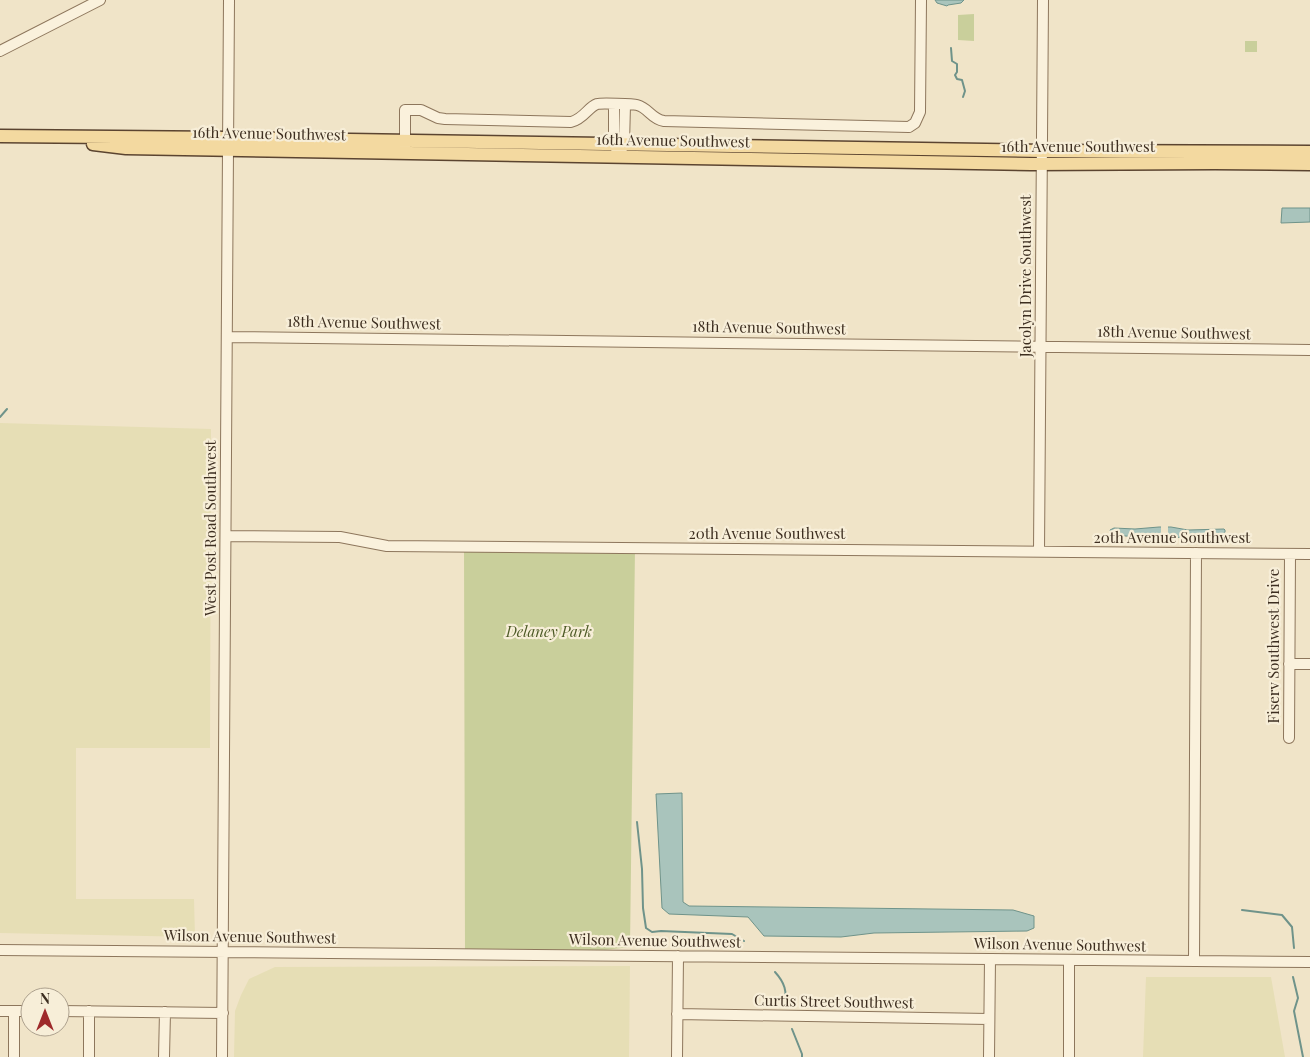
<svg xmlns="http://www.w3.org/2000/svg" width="1310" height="1057" viewBox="0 0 1310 1057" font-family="'Playfair Display',serif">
	<rect width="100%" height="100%" fill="#f0e4c8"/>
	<path fill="#e6deb5" d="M0,423L211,429L210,748H76V899H194L195,937L0,933Z
		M630,966L629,1057H234L235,1011L241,995L249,979L275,967Z
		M1146,977H1271L1285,1057H1143Z"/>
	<path fill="#c9cf9b" d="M974,14V41L958,40V15Z
		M1245,41H1257V52H1245Z
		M464,547L635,548L630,947L562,955L465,954Z"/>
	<path fill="#a9c4bc" stroke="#6f938a" d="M935,0H964L961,3L948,5L947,6L937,3Z
		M1282,208H1310V222L1281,223Z
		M1159,527H1171L1188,530L1224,529L1225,530V532L1224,534L1218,536L1180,537L1170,540L1160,541L1149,538L1114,535L1111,533L1110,530L1114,528L1135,529Z
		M682,793L683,902L689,906L1013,910L1034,916V928L1027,931L874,933L841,937L764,936L748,917L669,914L662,908L656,794Z"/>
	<path fill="#f0e4c8" d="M1161,526H1168V543H1161Z"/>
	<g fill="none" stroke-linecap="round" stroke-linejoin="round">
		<path stroke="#6f938a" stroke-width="2" d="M951,48L952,61L957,64V72L955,75L957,79L962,80L965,91L963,97
			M0,417L7,409
			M637,822L642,869L643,908L646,928L652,932L661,931L732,934L744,941
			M1242,910L1282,915L1292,927L1294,948
			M775,972C785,983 787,991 785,1006
			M1293,977L1298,998L1294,1011L1303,1057
			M792,1029L802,1054V1057"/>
		<g stroke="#8d765c" stroke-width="12">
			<path id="minor" d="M0,51L100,0
				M614,105V144L617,151
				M405,147V110H421L438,118L445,119L571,122C584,119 588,107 597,104C601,103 633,104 637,105C649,108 651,119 664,121L909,127L915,123L920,112L921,0
				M621,151L624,144L625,105
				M227,337L1310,350
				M226,536L340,537L387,546L1310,554
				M1039,551L1043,0
				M1289,664H1310
				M1289,738L1290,554
				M0,950L1310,962
				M1194,961L1196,553
				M0,1011H30
				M60,1011L223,1013
				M677,1014L989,1019
				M14,1057V1011
				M89,1057V1011
				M164,1057L165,1012
				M222,1057L229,0
				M677,1057L678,956
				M989,1057L990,959
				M1069,1057V960"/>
		</g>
		<g stroke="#5b4430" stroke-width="15">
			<path id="major" d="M0,136L228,138L1042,151L1310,152
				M93,144L126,148L1031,164L1215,163L1310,164"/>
		</g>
		<use href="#minor" stroke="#faf1dc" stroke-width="10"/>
		<use href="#major" stroke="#f3d9a0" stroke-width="12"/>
	</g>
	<g text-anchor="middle" stroke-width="4.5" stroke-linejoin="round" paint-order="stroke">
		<g font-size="15" fill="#3d2e20" stroke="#f7eed8">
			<text transform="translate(269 134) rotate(1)" y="5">16th Avenue Southwest</text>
			<text transform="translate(673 141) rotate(1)" y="5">16th Avenue Southwest</text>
			<text x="1078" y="152">16th Avenue Southwest</text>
			<text transform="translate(1026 276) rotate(-90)" y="5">Jacolyn Drive Southwest</text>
			<text transform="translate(364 323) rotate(1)" y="5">18th Avenue Southwest</text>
			<text transform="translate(769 328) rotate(1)" y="5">18th Avenue Southwest</text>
			<text transform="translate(1174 333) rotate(1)" y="5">18th Avenue Southwest</text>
			<text transform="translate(211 528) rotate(-90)" y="5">West Post Road Southwest</text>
			<text x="767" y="539">20th Avenue Southwest</text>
			<text x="1172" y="543">20th Avenue Southwest</text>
			<text transform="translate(1274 646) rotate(-90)" y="5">Fiserv Southwest Drive</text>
			<text transform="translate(250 937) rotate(1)" y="5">Wilson Avenue Southwest</text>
			<text transform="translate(655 941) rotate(1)" y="5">Wilson Avenue Southwest</text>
			<text transform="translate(1060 945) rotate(1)" y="5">Wilson Avenue Southwest</text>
			<text transform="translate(834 1002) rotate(1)" y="5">Curtis Street Southwest</text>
		</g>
		<g font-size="15" font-style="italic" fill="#4d5a26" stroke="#f7eed8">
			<text x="549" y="637">Delaney Park</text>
		</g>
	</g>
	<g transform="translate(45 1012)"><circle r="24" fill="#f7eed8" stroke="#ada18e"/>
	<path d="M0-4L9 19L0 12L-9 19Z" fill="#9e2a2b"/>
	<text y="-8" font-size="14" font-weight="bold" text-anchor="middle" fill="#3d2e20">N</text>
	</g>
</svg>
